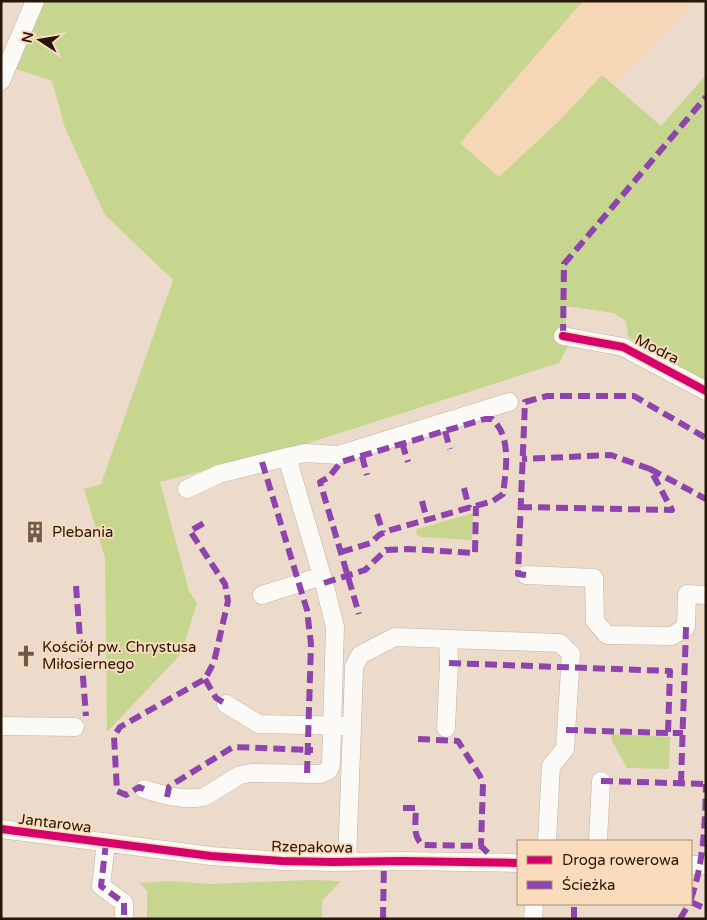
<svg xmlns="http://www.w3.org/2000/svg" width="707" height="920" viewBox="0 0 707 920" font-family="'Varela Round',sans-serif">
	<rect width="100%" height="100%" fill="#ecdbca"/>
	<path fill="#f5d6b5" d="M583,1H695L613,85L602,76L560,120L499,177L460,143Z"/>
	<path fill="#c6d68f" d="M26,1H583L460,143L499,177L560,120L602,75L661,126L706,75V382L628,337L626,321L614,313L565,306L568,346L559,363L299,446L160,482L189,591L197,603L181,654L107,732L105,558L84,489L101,484L173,280L105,215L65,128L52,81L2,64Z
		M473,513L472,540L421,537L416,534L417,529Z
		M611,734L670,737L669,769L627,768L611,739Z
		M309,880L341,881L322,901V919H147V891L140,883L171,881L209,884Z"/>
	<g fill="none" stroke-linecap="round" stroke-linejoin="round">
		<g stroke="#c1b3a4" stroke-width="19">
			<path id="minor" d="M1,81L35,1
				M563,336L623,347L706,391
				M287,457L305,453L338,455L509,402
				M526,575L594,578L595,621L607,635L672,636L686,627L687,594L706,595
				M262,595L322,576
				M226,704L259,724L352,726L347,862
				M1,726L75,727
				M352,726L354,667L360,655L395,637L560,643L571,654L565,749L551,766L547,841
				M446,728L449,663L448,639
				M144,789C163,795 183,801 204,797L240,775L251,773L321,774L329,770L331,764L335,627L324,583L287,457L219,474L187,489
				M1,829L211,856L282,861L334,862L402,861L518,863
				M598,841L601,781
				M106,843L101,886L124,903V919
				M691,865H706
				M533,919L534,904"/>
		</g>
		<use href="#minor" stroke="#fcfaf7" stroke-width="18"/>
		<path stroke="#8e44ad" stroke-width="6" stroke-dasharray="12 6" stroke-linecap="butt" d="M563,336L564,264L706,97
			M445,431L450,449
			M402,443L408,462
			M362,456L367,475
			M262,462L307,610L311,644L307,774
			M650,469L706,499
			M464,488L469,508
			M422,501L427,520
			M520,507L672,510L650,469L611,455L522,459
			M377,514L383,533
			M341,552L371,543L379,535L387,531L493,501L503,494C506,469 512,437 492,419H485L341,462L329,477L320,482C333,526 346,570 359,614
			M526,575L518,574L525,402L547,396H634L706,438
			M324,583L365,570L386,550L408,549L475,553L476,506
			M76,586L86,716
			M449,663L670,671L668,733H683
			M205,679L216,698L226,704
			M566,730L668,733
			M418,739L458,741L480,776L483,784L481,846
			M601,781L706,784
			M681,783L686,627
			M144,789L139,787L126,795L117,791L114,736L120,727L205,679L214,662L228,601L225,584L190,531L204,523
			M167,797L169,787L173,784L233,747L313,750
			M403,808H416C416,821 412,837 423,845L481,846L488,853L489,863
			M106,843L101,886L124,903V919
			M691,899C704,861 705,824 706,784
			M691,902L706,909
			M383,919L384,861
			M574,919V904
			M680,919L689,904"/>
		<g stroke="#fadbbc" stroke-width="11">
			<path id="cycleway" d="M563,336L623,347L706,391
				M1,829L211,856L282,861L334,862L402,861L518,863"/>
		</g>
		<use href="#cycleway" stroke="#d6006c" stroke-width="8"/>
	</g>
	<defs>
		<g id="building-bare" transform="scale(1.725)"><path d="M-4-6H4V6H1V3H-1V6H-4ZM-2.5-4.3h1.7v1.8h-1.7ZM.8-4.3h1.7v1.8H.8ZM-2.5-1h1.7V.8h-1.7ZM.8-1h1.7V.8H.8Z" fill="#6b5c4d" stroke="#fadbbc" stroke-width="2.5" paint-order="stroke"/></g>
		<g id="church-bare" transform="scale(1.725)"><path d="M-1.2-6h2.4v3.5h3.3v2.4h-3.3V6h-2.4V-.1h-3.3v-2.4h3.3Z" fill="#6b5c4d" stroke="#fadbbc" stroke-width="2.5" paint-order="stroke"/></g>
	</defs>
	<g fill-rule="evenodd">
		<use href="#building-bare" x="35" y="532"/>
		<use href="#church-bare" x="26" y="656"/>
	</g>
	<g text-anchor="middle" stroke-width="4" stroke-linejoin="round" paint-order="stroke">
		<g font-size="15" fill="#251709" stroke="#fadbbc">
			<text transform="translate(657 349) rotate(27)" y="5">Modra</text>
			<text transform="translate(55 823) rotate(7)" y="5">Jantarowa</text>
			<text transform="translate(312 847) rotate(1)" y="5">Rzepakowa</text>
		</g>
		<g font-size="15" fill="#251709" stroke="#fadbbc" text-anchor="start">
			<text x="52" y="537">Plebania</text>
			<text x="42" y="652">Kościół pw. Chrystusa<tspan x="42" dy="17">Miłosiernego</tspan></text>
		</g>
	</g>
	<rect width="707" height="920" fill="none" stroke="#251709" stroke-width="5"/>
	<rect x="517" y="840" width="175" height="65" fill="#fadbbc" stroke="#a58d74"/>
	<rect x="527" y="856" width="25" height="8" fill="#d6006c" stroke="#a58d74"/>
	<text x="562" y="865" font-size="15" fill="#251709">Droga rowerowa</text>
	<rect x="527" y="881" width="25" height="8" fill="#8e44ad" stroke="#a58d74"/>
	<text x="562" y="890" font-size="15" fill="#251709">Ścieżka</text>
	<g transform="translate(40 40) rotate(282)" stroke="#fadbbc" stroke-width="4" paint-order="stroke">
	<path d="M0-4L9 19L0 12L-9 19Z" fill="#251709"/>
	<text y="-8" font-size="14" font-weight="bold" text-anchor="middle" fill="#251709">N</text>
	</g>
</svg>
